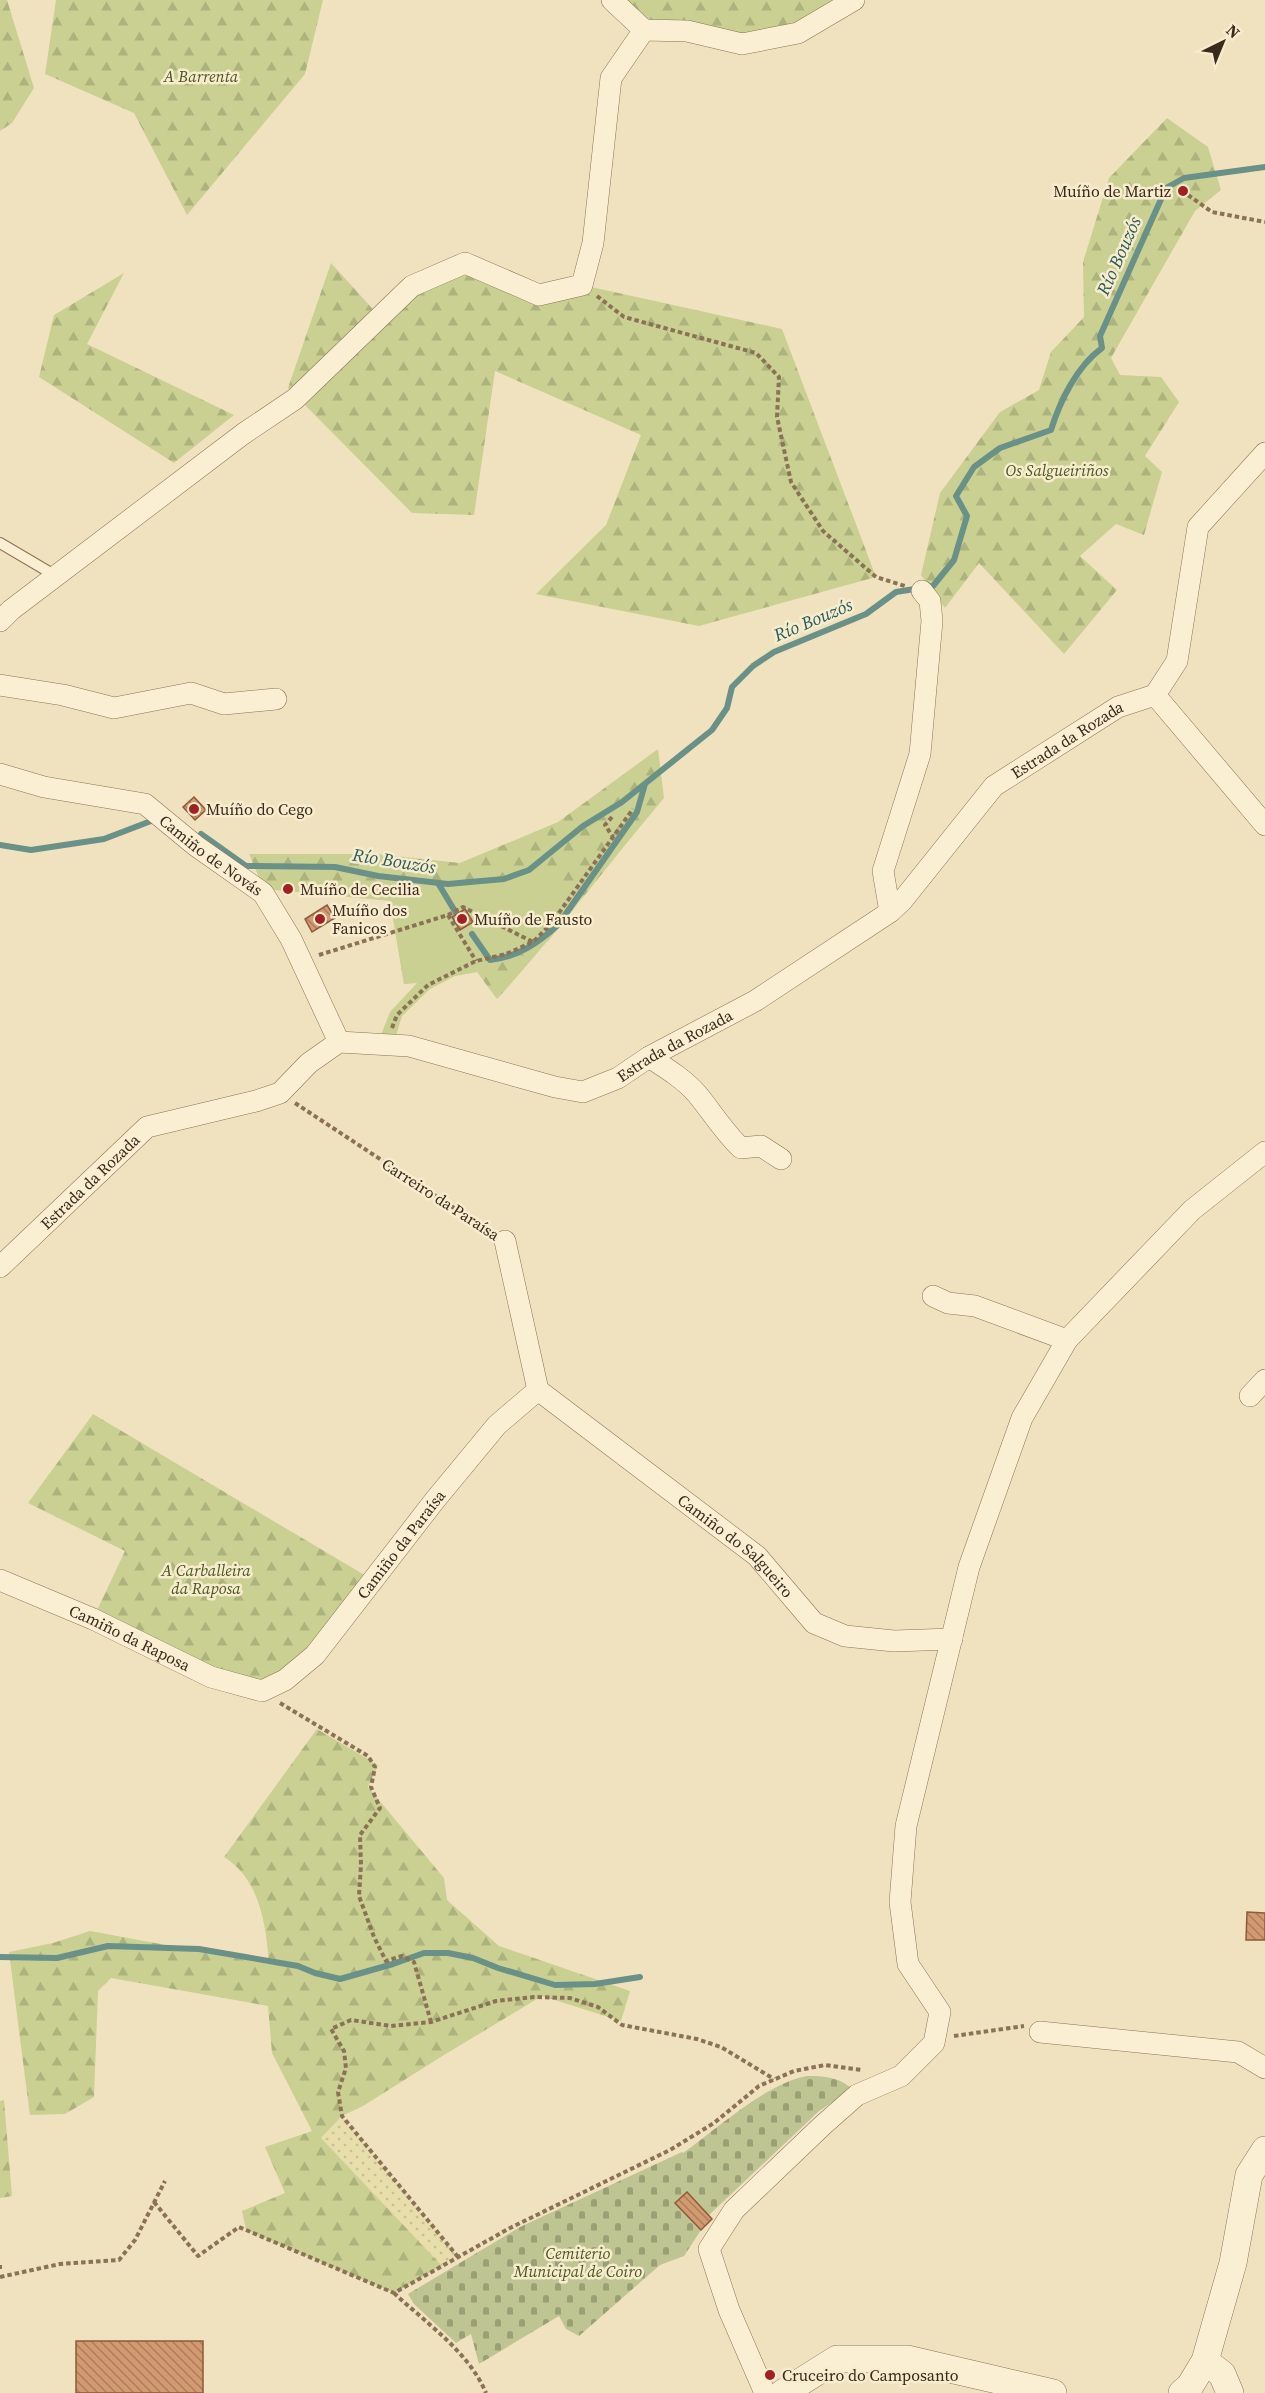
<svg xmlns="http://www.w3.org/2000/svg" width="1265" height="2393" viewBox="0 0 1265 2393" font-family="'Source Serif 4',serif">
	<defs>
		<pattern id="farmland-dots" width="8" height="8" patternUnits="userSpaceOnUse" patternTransform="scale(1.5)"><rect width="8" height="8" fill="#e8deac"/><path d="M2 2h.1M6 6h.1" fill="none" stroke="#c8bf93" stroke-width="1.8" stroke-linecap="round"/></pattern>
		<pattern id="forest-firs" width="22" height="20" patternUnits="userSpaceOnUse" patternTransform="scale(1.5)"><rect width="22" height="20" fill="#c9d092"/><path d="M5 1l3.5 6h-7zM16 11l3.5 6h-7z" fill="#adb37d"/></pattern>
		<pattern id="cemetery-stones" width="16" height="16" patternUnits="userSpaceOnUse" patternTransform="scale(1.5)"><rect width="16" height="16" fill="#bec492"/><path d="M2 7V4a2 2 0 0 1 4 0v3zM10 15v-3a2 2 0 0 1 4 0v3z" fill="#9b9f76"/></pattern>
		<pattern id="building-back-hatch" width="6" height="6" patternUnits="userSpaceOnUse" patternTransform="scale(1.5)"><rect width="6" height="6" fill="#d39a71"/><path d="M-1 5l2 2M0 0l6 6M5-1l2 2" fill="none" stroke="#ac7e5c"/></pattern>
	</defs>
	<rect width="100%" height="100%" fill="#f1e2bf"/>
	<path fill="url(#farmland-dots)" d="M342,2116L458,2257L442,2266L321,2139Z"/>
	<path fill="url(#forest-firs)" d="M0,0H7L34,88L12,123L0,131Z
		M56,0H323L305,74L187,215L134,113L45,74Z
		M612,0H854L742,44L644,30Z
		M1167,118L1208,147L1221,190L1195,211L1111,358L1120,375L1161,377L1179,402L1145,456L1162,472L1144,535L1116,524L1080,556L1117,590L1064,654L979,563L945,608L921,575L940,493L1000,412L1039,390L1051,352L1084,317L1083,262L1109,178Z
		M331,263L380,317L465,263L539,295L582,285L782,329L876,577L699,626L536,594L606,525L641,435L495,371L474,515L412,513L288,388Z
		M124,273L87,344L234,415L174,463L39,377L54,315Z
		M658,749L664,798C608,864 556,935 497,999L477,972L404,984L390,901L264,889L249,854H377L460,863L558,822Z
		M93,1414L373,1580L315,1655L262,1691L93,1619L125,1551L28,1503Z
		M317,1729L378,1765L368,1787L444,1878L447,1900L499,1946L630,1991L621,2021L542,1996L444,2055L363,2106L342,2116L321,2138L442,2266L394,2293L246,2230L242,2211L285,2193L265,2147L312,2131L272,2053L268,2006L111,1978L98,1991L94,2097L65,2114L30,2115L27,2093L9,1952L53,1943L90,1931L269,1964C266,1925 260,1879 224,1857Z
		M4,2100L12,2196L0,2198V2101Z"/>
	<path fill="url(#cemetery-stones)" d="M807,2076C822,2076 838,2077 850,2087L846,2093L819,2111L709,2215L712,2219L701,2230L684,2256L660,2265L579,2336L566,2329L559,2316L479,2364L471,2334L456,2343L414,2304L408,2294L520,2227L682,2152L683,2153C718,2128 765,2084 807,2076Z"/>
	<path fill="#c9d092" d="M541,863L577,903L549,940L534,950L490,964L477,972L455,976L430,989L402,1016L393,1045H377L390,1012L417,983L404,984L387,880C437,885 498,895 541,863Z"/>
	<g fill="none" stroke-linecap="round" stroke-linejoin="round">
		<path stroke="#699187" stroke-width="6" d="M201,834L246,866L335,867L378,876L448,884L504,879L529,870L583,826L622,802L712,730L727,708L732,687L753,666L774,652L866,614L896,592L933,586L954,560L967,516L956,496L974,467L1000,448L1051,430C1060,401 1077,366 1102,348L1100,336L1166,188L1184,178L1265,167
			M0,845L31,850L104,839L151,821
			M438,883L456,913
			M472,934L490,960C518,957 538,943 558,925L637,812L645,784
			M0,1957L57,1958L108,1946L199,1949L298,1966L315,1973L340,1979L393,1964L424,1953H448L473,1958L498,1968L555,1985L595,1984L640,1977"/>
	</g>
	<path fill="url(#building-back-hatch)" stroke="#8c5b3a" stroke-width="1.5" d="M194,797L206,810L195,820L183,807Z
		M327,905L335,918L312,932L305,919Z
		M465,909L473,922L460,930L452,917Z
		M1247,1912L1265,1913V1940H1246Z
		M687,2192L712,2219L701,2230L675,2203Z
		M76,2341H203V2393H76Z"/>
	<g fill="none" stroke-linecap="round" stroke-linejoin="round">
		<g stroke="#8b7256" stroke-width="12">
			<path id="service" d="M0,543L56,576"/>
		</g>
		<g stroke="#8b7256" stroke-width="22">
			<g id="minor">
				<path d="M612,0L644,30"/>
				<path d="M0,621L11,610L243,434L295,399L412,286L465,263L539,295L582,285L593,243L611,78L644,30L687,31L742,44L798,33L854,0"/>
				<path d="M0,685L63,695L114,708L191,693L224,704L276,699"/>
				<path d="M1155,695L1177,661L1198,527L1265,453"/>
				<path id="s1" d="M0,774L44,787L145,804L196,846L263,893L291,939L339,1042"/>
				<path d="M890,912L883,871L920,754L932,621L930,601L922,591"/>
				<path d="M649,1057C666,1068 684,1079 697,1094C712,1112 724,1132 741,1148L761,1146L781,1159"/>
				<path d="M505,1241L538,1390"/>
				<path id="s2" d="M0,1267L147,1127L256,1101L280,1093L309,1063L339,1042L409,1046L555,1087L583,1092L618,1078L649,1057L755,1001L890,912L902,901L994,786L1118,707L1155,695L1265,825"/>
				<path d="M933,1296L948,1303L975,1306L1067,1340"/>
				<path id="s3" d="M538,1390L757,1556L814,1623L845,1636L894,1641L952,1639"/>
				<path d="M1250,1396L1265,1380"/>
				<path id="s4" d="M0,1580L93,1619L211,1677L262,1691L285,1680L315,1655L435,1500L497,1425L538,1390"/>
				<path d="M1040,2032L1238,2052L1265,2068"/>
				<path d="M765,2393L729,2310L709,2249L734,2210L823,2125L857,2095L901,2076L934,2043L940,2012L908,1964L900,1902L906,1826L969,1567L1022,1418L1067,1340L1192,1210L1265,1152"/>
			</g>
		</g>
		<g stroke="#8b7256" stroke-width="28">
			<path id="tertiary" d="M1205,2361L1222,2374L1230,2393
				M783,2393L837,2359H907L1053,2393
				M1182,2393L1190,2386L1205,2361L1233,2263L1249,2175L1265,2150"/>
		</g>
		<path stroke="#8b7256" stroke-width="4" stroke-dasharray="4.5 3" stroke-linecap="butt" d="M1188,195L1212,212L1265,222
			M597,296L624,317L756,353L779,377L777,417L791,482L823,531L876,577L905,586
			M612,817L605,825L613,837
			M448,915L476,961
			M319,955L448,915L463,907L533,942
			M392,1028L397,1015L428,985L476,961L506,954L533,942L551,924L633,809
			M295,1103L489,1231
			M280,1703L368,1756L375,1767L371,1787L380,1808L360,1835L361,1865L359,1896L374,1937L386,1961L402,1956L414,1962L431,2022
			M954,2036L1024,2026
			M154,2202L198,2256L239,2227L394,2293L510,2228L670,2150L714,2123L759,2086L794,2071L825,2065L862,2070
			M458,2257L342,2116L338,2092L346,2068L344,2051L331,2029L351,2020L391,2026L431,2022L496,2001L534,1997L570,1998L598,2007L622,2025L697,2039L721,2047L774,2079
			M0,2265V2269
			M0,2277L60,2264L119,2260L135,2240L165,2181
			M394,2293C426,2323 469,2352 486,2393"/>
		<use href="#service" stroke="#fbefd3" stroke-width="10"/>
		<use href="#minor" stroke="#fbefd3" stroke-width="21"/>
		<use href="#tertiary" stroke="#fbefd3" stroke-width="27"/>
	</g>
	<g fill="#9f2122" stroke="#f8eccf" stroke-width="2">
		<circle cx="1183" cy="191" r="6"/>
		<circle cx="194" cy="809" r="6"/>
		<circle cx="288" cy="889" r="6"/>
		<circle cx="320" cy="919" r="6"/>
		<circle cx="462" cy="919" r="6"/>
		<circle cx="770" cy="2375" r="6"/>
	</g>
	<g text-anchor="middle" stroke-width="5" stroke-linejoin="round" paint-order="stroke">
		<g font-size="16" font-style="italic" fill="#4a5820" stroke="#f8eccf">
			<text x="201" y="82">A Barrenta</text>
			<text x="1057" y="476">Os Salgueiriños</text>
			<text x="206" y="1576">A Carballeira<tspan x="206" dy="18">da Raposa</tspan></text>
			<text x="578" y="2259">Cemiterio<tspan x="578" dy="18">Municipal de Coiro</tspan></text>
		</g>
		<g font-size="16" fill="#3a2a1c" stroke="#f8eccf" text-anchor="start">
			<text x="1171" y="197" text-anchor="end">Muíño de Martiz</text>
			<text x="206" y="815">Muíño do Cego</text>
			<text x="300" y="895">Muíño de Cecilia</text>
			<text x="332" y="916">Muíño dos<tspan x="332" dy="18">Fanicos</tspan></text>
			<text x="474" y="925">Muíño de Fausto</text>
			<text x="782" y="2381">Cruceiro do Camposanto</text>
		</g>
		<g font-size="16" fill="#3a2a1c" stroke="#f8eccf">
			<text dy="6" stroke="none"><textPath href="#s2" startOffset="1276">Estrada da Rozada</textPath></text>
			<text dy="6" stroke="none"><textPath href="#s1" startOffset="232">Camiño de Novás</textPath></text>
			<text dy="6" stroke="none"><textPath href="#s2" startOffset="772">Estrada da Rozada</textPath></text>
			<text dy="6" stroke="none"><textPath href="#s2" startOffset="124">Estrada da Rozada</textPath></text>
			<text transform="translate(441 1199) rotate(33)" y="6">Carreiro da Paraísa</text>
			<text dy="6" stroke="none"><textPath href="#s4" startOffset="490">Camiño da Paraísa</textPath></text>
			<text dy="6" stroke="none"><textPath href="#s3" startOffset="252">Camiño do Salgueiro</textPath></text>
			<text dy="6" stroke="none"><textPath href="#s4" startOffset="142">Camiño da Raposa</textPath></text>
		</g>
		<g font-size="18" font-style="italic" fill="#295b58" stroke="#f8eccf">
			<text transform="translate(1119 256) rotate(-66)" y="6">Río Bouzós</text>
			<text transform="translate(813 620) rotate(-23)" y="6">Río Bouzós</text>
			<text transform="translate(394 861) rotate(9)" y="6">Río Bouzós</text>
		</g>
	</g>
	<g transform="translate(1223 42) rotate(43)" stroke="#f8eccf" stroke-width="4.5" paint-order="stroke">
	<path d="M0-4.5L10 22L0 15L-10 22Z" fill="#3a2a1c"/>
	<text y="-9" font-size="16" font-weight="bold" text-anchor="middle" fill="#3a2a1c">N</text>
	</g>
</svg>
